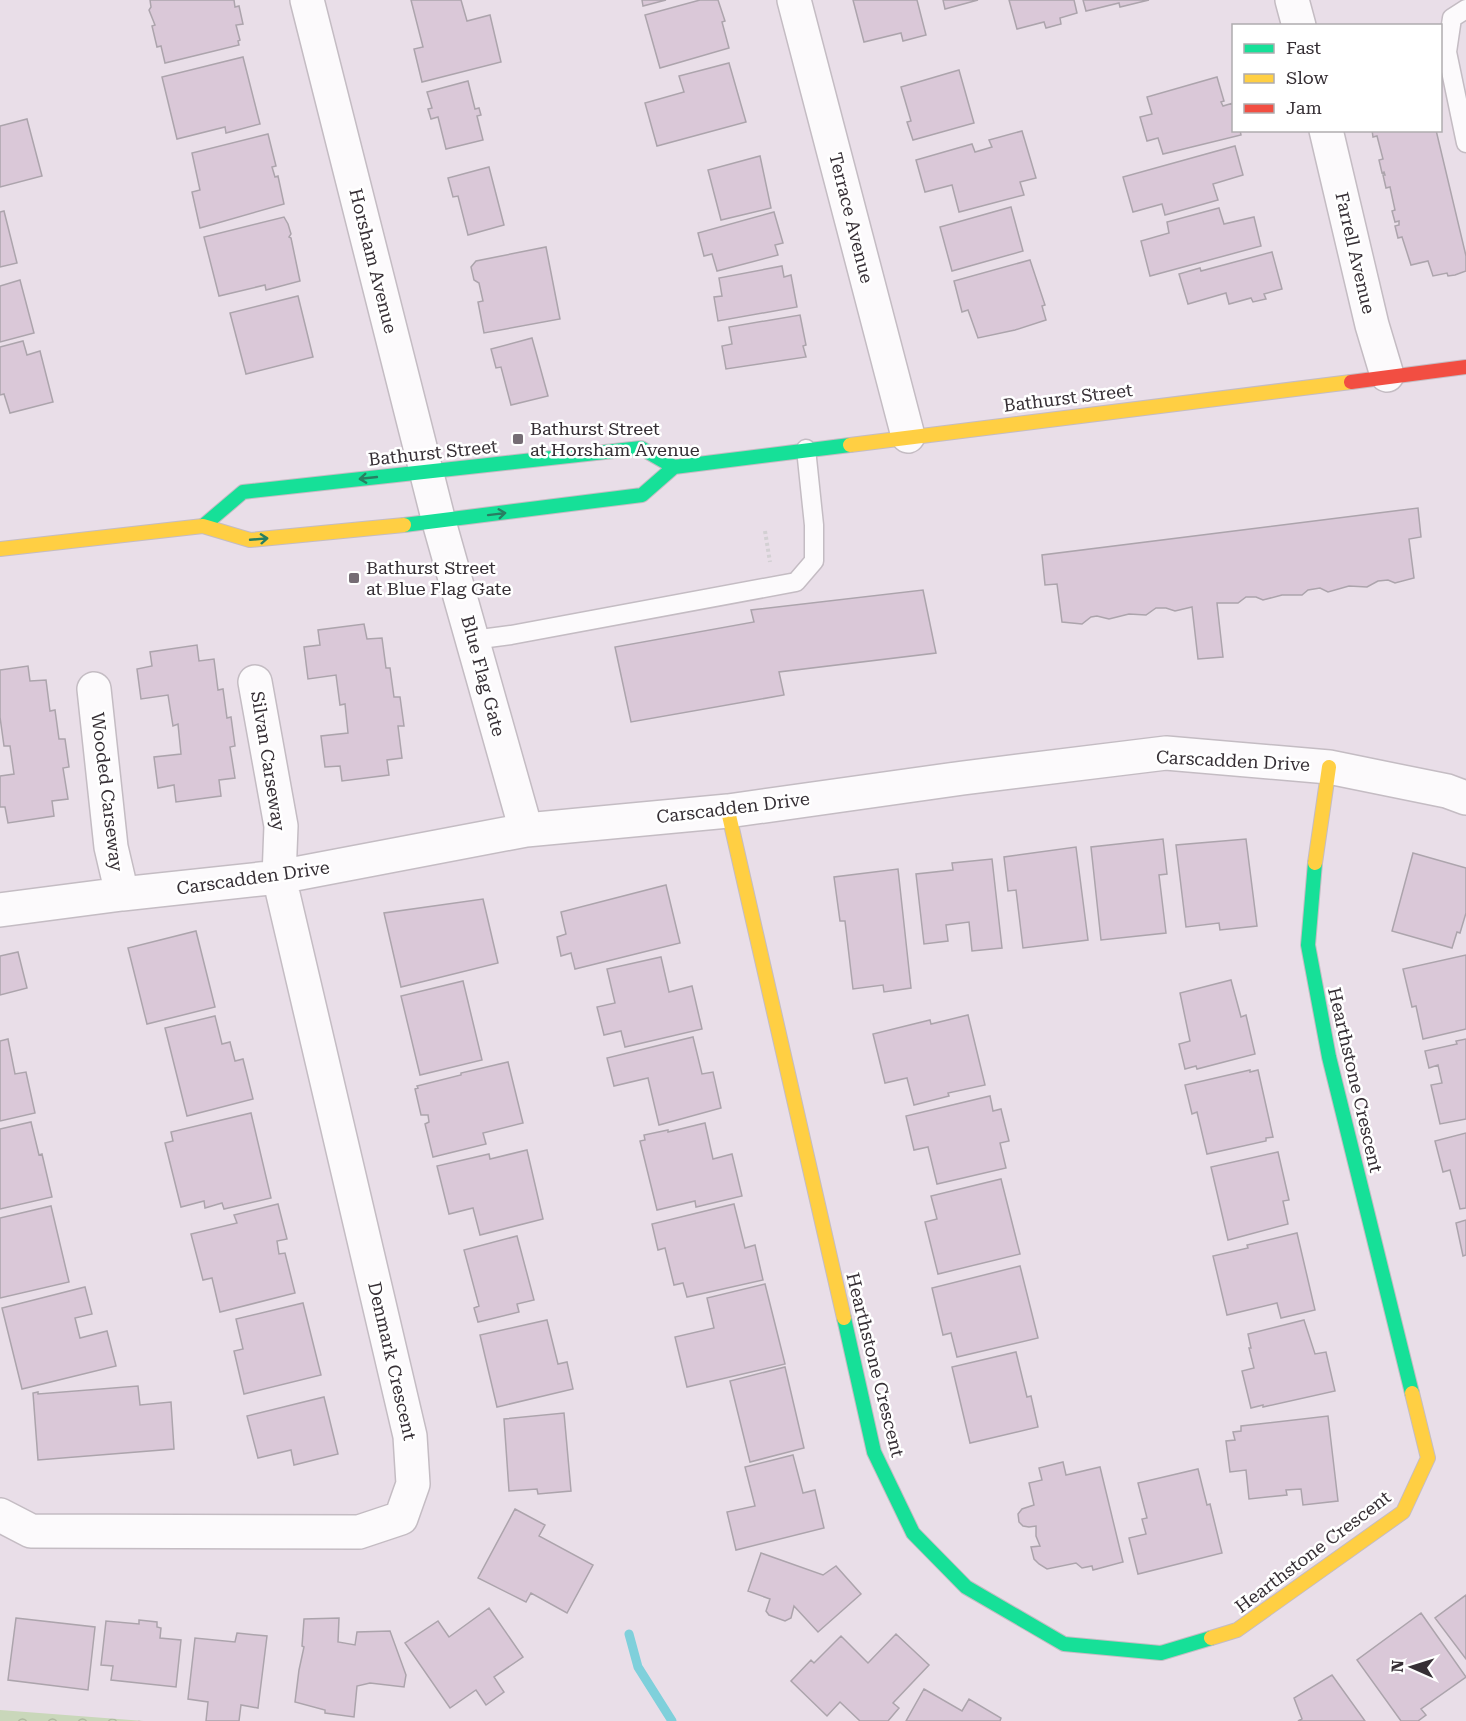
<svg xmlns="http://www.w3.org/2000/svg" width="1466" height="1721" viewBox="0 0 1466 1721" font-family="'Roboto Serif',serif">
	<defs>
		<pattern id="park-crowns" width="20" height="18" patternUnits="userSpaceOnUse" patternTransform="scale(1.5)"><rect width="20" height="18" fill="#c9d7ba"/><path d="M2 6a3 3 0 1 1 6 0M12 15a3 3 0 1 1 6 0" fill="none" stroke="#adb9a0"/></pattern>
	</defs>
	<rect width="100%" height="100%" fill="#e9dee8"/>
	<path fill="url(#park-crowns)" d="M0,1710L144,1721H0Z"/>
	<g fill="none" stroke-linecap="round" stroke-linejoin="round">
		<path stroke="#7fd0db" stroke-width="9" d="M629,1634L638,1667L672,1721"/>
	</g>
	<path fill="#dac8d8" stroke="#aca4ac" stroke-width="1.5" d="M150,0H234L235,7L239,6L243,24L236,25L240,40L238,41L239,45L165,63L161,46L157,47L152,26L155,25L149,10L151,7Z
		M411,0H461L467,21L490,15L501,62L422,82L414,49L423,47Z
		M642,0H666L643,6Z
		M700,0H718L725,21L722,22L729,48L660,68L645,15Z
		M853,0H917L926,35L903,41L901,33L864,42Z
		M943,0H978L945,9Z
		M1009,0H1074L1077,13L1060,18L1061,24L1046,28L1044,22L1017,29Z
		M1083,0H1149L1120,7L1119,3L1086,11Z
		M243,57L260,124L226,133L225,127L177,139L162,77Z
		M729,63L746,122L657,146L645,103L684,92L679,76Z
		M959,70L974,123L913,140L907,122L911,121L901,87Z
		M1217,77L1224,101L1221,102L1223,106L1233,103L1234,130H1240L1241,135L1163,154L1158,138L1147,141L1140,117L1152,114L1147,97Z
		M468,81L475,109L479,108L481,115L477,116L483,140L446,149L438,117L431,119L428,109L432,108L427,92Z
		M27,119L42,176L0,187V126Z
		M1372,130H1436L1466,256V271L1455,275L1448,276L1447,273L1433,276L1428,261L1411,265L1402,237L1398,238L1395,226L1399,225V221L1395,222L1392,211L1395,210L1390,187L1386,188L1383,175H1385L1384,172L1382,173L1379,160L1383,159L1377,136L1373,137Z
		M1022,131L1036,178L1020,182L1024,195L959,212L952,185L925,192L916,160L972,144L975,152L992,147L989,140Z
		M268,134L276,166L272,167L275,177L278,176L284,204L200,228L192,192L200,190L192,153Z
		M1235,146L1243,175L1213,184L1218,200L1165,215L1162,204L1133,212L1123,177Z
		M760,156L771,208L721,220L708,170Z
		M489,167L504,225L468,235L458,196L453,197L448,178Z
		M1011,207L1023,251L952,271L940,227Z
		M1219,208L1224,224L1254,217L1261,246L1150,276L1141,241L1169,233L1167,222Z
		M4,211L17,263L0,267V212Z
		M774,212L783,243L775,245L778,255L717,271L712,254L704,256L698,233Z
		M284,217L288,224L291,234L289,237L291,238L300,281L266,290L265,285L219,296L204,237Z
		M546,247L560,319L484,333L478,302L483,301L479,283L474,280L471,267L476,261Z
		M1272,252L1282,289L1264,294L1266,299L1253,302L1251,298L1229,304L1226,293L1188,304L1179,274L1200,268L1201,271Z
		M1030,260L1045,305L1042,306L1046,320L1015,330L978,338L968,310L962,312L954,281Z
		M782,266L784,277L791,275L797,307L718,321L714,297L722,296L719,278Z
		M20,280L34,333L0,342V286Z
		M298,296L313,357L246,374L230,313Z
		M800,315L806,345L803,346L806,357L726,369L722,346L732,344L729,327Z
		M532,338L548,396L511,405L501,367L496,368L491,349Z
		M23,341L27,355L40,351L53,402L10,413L4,394L0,395V347Z
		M1418,508L1421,537L1409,539L1414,578L1395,583L1388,580L1378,581L1367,587L1349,586L1328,592L1320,588L1308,590L1302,595H1282L1263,600L1256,597H1246L1238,603H1217L1223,657L1198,659L1192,607L1175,611L1166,608H1156L1146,615L1129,614L1109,619L1097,616L1091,617L1082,624L1062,622L1057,584L1045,585L1042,555Z
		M923,590L936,653L779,672L784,695L631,722L615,647L754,622L751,610Z
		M364,624L367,639L382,638L386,668H390L394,697H400L404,726H398L402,758L387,760L389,775L342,781L340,766L325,767L321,736L348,733L345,704L340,705L336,675L308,679L304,647L320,645L318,630Z
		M197,645L199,661L214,659L218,690L223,689L227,718L231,717L235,746L230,747L235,778L219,780L221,796L176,802L174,785L158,788L154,757L181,754L178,724L173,726L168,695L141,699L137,669L152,666L150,652Z
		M28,666L30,681L46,680L50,711L55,710L59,739H65L69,767L63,768L68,799L52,801L54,816L8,823L5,807H0V776L14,774L10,746H4L0,717V670Z
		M1163,839L1167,874L1159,875L1166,933L1101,940L1091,847Z
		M1246,839L1257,926L1220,930L1219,923L1186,927L1176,845Z
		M1076,847L1088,940L1023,948L1016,890L1008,891L1004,857Z
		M1413,853L1466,868V913L1460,933L1457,932L1452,948L1392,931Z
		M992,859L1002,948L972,951L969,922L946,925L948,941L924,944L916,874L953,870L952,863Z
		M898,869L911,988L884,992L883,985L853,989L845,921H840L834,877Z
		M666,885L680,943L575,969L571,953L561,956L557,937L566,934L561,912Z
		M483,899L498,963L401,987L384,913Z
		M196,931L215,1007L147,1024L128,948Z
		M18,952L27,988L0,995V956Z
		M1466,955V1029L1423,1039L1416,1006L1412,1007L1403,969Z
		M661,957L669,992L692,986L702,1029L625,1047L621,1031L604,1035L597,1007L615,1003L607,969Z
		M1231,980L1241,1017L1246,1015L1255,1054L1197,1069L1196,1066L1185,1069L1179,1044L1190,1041L1180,993Z
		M463,981L482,1060L420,1075L401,996Z
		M968,1015L985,1085L948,1093L949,1096L914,1105L907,1078L885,1083L873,1034L930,1020L931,1024Z
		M215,1016L222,1044L230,1042L235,1061L243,1059L253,1099L187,1116L165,1028Z
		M693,1037L702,1074L713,1072L721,1108L659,1125L648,1078L614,1086L607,1058Z
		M8,1039L15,1074L26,1072L35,1113L0,1121V1041Z
		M1466,1039V1119L1440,1124L1431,1085L1442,1083L1438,1065L1429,1068L1425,1051L1457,1044L1456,1041Z
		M508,1062L523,1123L483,1133L486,1144L433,1157L425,1124L429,1122L428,1115H421L415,1089L418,1088L417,1086L461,1075V1073Z
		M1250,1070V1072L1258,1070L1273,1137L1266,1138V1141L1207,1154L1197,1112L1192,1114L1185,1085Z
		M990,1096L993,1111L1001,1109L1009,1141L1000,1143L1006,1168L937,1184L928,1147L914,1150L906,1116Z
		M251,1113L271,1198L224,1209L222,1203L205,1208L204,1201L181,1207L165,1143L173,1141L171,1132Z
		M31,1122L39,1155L42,1154L52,1197L0,1209V1129Z
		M705,1123L713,1159L732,1154L742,1196L696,1207L695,1201L657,1210L640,1141L645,1140L644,1135L668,1130V1132Z
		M1466,1133V1208L1460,1209L1450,1170L1443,1172L1435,1141Z
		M527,1150L543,1219L480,1235L473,1208L449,1214L437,1166L489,1154L490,1159Z
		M1278,1152L1289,1200L1283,1201L1288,1224L1228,1240L1211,1167Z
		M1001,1179L1020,1254L938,1274L925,1222L937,1219L931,1196Z
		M278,1204L287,1239L277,1241L279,1254L285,1253L295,1293L220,1312L212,1278L203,1280L191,1234L237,1223L234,1215Z
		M734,1204L745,1248L755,1245L763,1280L687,1297L683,1283L674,1285L665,1248L658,1250L652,1224Z
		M51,1206L69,1282L0,1298V1218Z
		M1466,1220V1255L1463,1256L1456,1223Z
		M1297,1233L1315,1310L1281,1318L1277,1303L1227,1315L1213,1256L1248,1248L1247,1245Z
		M517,1236L534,1300L517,1304L519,1312L478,1322L474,1308L479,1306L464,1250Z
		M1020,1266L1038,1338L957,1357L951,1333L943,1335L932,1288Z
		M765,1284L785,1364L687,1387L675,1337L714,1328L707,1298Z
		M85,1287L92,1314L75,1318L80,1338L107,1331L116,1366L22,1389L2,1308Z
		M303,1303L321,1375L244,1394L234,1351L243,1349L236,1319Z
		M547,1320L558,1364L567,1362L573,1389L497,1407L480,1335Z
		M1304,1320L1315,1354L1326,1352L1335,1391L1263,1407V1405L1251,1408L1242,1371L1254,1368L1249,1348H1251L1248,1334Z
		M1016,1352L1027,1397L1031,1396L1038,1427L970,1443L952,1367Z
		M785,1367L804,1448L750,1462L730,1381Z
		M138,1386L140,1405L171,1402L174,1449L38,1460L33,1393L38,1392V1394Z
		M324,1397L338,1454L294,1465L291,1450L258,1458L247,1416Z
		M564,1413L571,1491L538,1494L537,1489L509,1491L504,1419Z
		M1328,1416L1338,1501L1303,1505L1301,1489L1286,1490L1287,1495L1249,1499L1246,1470L1230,1472L1226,1441L1235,1440L1233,1432L1241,1431V1426Z
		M793,1455L803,1493L815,1490L824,1528L736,1550L727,1512L755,1506L745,1467Z
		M1063,1462L1066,1475L1100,1467L1123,1562L1093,1570L1092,1566L1082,1568L1076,1563L1047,1569L1039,1564L1034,1559L1031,1547L1040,1546L1036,1536V1526L1029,1527L1023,1526L1019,1522L1018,1514L1022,1509L1034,1505L1029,1483L1042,1480L1039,1468Z
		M1198,1469L1207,1505L1210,1504L1222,1553L1138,1574L1129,1538L1146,1534L1142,1519L1147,1518L1138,1483Z
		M515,1509L545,1525L539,1536L593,1565L567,1613L531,1593L526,1602L478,1578Z
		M761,1553L823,1575L836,1566L861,1594L818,1632L794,1606L791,1618L785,1621L769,1615L766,1611L770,1599L748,1591Z
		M1466,1595V1659L1435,1618Z
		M489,1608L523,1657L494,1677L504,1692L486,1705L476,1690L450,1708L405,1643L438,1621L449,1637Z
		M1421,1613L1466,1677L1421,1709L1426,1715L1418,1721H1401L1357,1660Z
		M16,1618L95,1627L88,1690L8,1680Z
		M339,1618L338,1642L355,1645L357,1632L390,1631L406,1675L404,1687L370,1683L357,1686L354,1717L325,1713V1710L295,1702L299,1670L304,1647L302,1646L304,1619Z
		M139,1620L157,1622V1627L161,1628L160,1638L181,1640L176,1687L111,1680L113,1666L101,1665L106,1621L139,1624Z
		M237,1633L267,1636L258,1708L241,1705L239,1721H206L208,1702L188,1699L195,1638L235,1642Z
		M896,1634L929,1665L893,1703L899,1708L888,1721H860L840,1702L827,1716L791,1681L811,1660L814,1663L841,1636L868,1663Z
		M1332,1675L1365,1721H1298L1302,1719L1294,1698Z
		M924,1689L962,1711L969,1699L1001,1718L1000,1721H906Z"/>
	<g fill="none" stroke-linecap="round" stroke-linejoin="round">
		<g stroke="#c4bcc3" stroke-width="21">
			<path id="lane" d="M1466,9L1452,18L1447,52L1466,143
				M473,640L511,635L796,582L814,561V525L806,449"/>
		</g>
		<g stroke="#c4bcc3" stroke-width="36">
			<path id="street" d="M307,0L439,522L526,830
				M794,0L908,436
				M1292,0L1299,26
				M1326,130L1372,325L1387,375
				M94,689L111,847L122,894
				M0,910L122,894L279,877L526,830L728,811L963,778L1166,753L1329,767L1447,791L1466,798
				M0,1515L31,1531L359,1532L401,1518L413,1484L410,1436L279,877L281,826L255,682"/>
		</g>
		<g stroke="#c4bcc3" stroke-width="16">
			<path id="fast" d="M404,525L642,495L674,467L850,445
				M203,526L243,492L641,448L674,467
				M1315,863L1308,945L1329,1057L1412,1393
				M844,1318L874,1452L913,1533L966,1587L1064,1644L1161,1653L1211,1638"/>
		</g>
		<g stroke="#c4bcc3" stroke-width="16">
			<path id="slow" d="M850,445L1351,382
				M0,549L203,526L250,540L404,525
				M728,811L844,1318
				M1315,863L1329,767
				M1211,1638L1237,1630L1403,1512L1428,1458L1412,1393"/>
		</g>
		<g stroke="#c4bcc3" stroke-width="16">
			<path id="jam" d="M1351,382L1466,367"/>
		</g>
		<path stroke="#d3d0d3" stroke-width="4" stroke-dasharray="3 3" stroke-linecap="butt" d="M765,531L770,562"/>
		<use href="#lane" stroke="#fcfafc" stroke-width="18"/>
		<use href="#street" stroke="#fcfafc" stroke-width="33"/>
		<use href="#fast" stroke="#16e098" stroke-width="14"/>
		<use href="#slow" stroke="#ffcf43" stroke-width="14"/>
		<use href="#jam" stroke="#f24e42" stroke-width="14"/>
	</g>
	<defs><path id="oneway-shaft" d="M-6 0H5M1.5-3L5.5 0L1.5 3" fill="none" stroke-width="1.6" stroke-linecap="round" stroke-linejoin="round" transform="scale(1.5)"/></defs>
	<g stroke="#287f62">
		<use href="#oneway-shaft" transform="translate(368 478) rotate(174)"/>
		<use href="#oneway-shaft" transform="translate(497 514) rotate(-7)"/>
		<use href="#oneway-shaft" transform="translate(259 539) rotate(-5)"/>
	</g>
	<g fill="#756c74" stroke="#fff" stroke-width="2">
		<rect x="512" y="433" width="12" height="12" rx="3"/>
		<rect x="348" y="572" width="12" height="12" rx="3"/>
	</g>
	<g text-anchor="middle" stroke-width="5" stroke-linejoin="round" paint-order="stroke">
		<g font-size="18" fill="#362f35" stroke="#fff">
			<text transform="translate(851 218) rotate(76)" y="6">Terrace Avenue</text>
			<text transform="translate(1355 253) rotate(77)" y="6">Farrell Avenue</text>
			<text transform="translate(373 261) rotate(76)" y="6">Horsham Avenue</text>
			<text transform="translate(1068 398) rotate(-7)" y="6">Bathurst Street</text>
			<text transform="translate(433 453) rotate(-6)" y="6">Bathurst Street</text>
			<text transform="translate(483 676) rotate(75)" y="6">Blue Flag Gate</text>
			<text transform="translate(268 761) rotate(81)" y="6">Silvan Carseway</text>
			<text transform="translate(1233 761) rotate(3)" y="6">Carscadden Drive</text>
			<text transform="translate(107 792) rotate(83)" y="6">Wooded Carseway</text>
			<text transform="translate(733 808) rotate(-7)" y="6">Carscadden Drive</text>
			<text transform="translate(253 878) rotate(-8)" y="6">Carscadden Drive</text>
			<text transform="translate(1355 1080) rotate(77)" y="6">Hearthstone Crescent</text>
			<text transform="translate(392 1361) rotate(77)" y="6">Denmark Crescent</text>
			<text transform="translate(875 1365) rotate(76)" y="6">Hearthstone Crescent</text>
			<text transform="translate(1313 1552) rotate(-37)" y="6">Hearthstone Crescent</text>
		</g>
		<g font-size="18" fill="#362f35" stroke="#fff" text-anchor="start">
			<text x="530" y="435">Bathurst Street<tspan x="530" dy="21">at Horsham Avenue</tspan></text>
			<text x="366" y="574">Bathurst Street<tspan x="366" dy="21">at Blue Flag Gate</tspan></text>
		</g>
	</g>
	<rect x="1232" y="24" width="210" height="108" fill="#ffffff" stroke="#afacae" stroke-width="1.5"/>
	<rect x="1244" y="44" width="30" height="9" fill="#16e098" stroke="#afacae" stroke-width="1.5"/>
	<text x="1286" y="54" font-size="18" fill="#362f35">Fast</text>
	<rect x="1244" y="74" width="30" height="9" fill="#ffcf43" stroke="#afacae" stroke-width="1.5"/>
	<text x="1286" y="84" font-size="18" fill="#362f35">Slow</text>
	<rect x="1244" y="104" width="30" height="9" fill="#f24e42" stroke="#afacae" stroke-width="1.5"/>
	<text x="1286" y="114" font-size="18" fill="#362f35">Jam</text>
	<g transform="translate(1412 1667) rotate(273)" stroke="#ffffff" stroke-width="4.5" paint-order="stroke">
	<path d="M0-4.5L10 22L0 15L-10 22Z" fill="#362f35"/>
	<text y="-9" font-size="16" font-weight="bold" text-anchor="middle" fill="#362f35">N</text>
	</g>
</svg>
